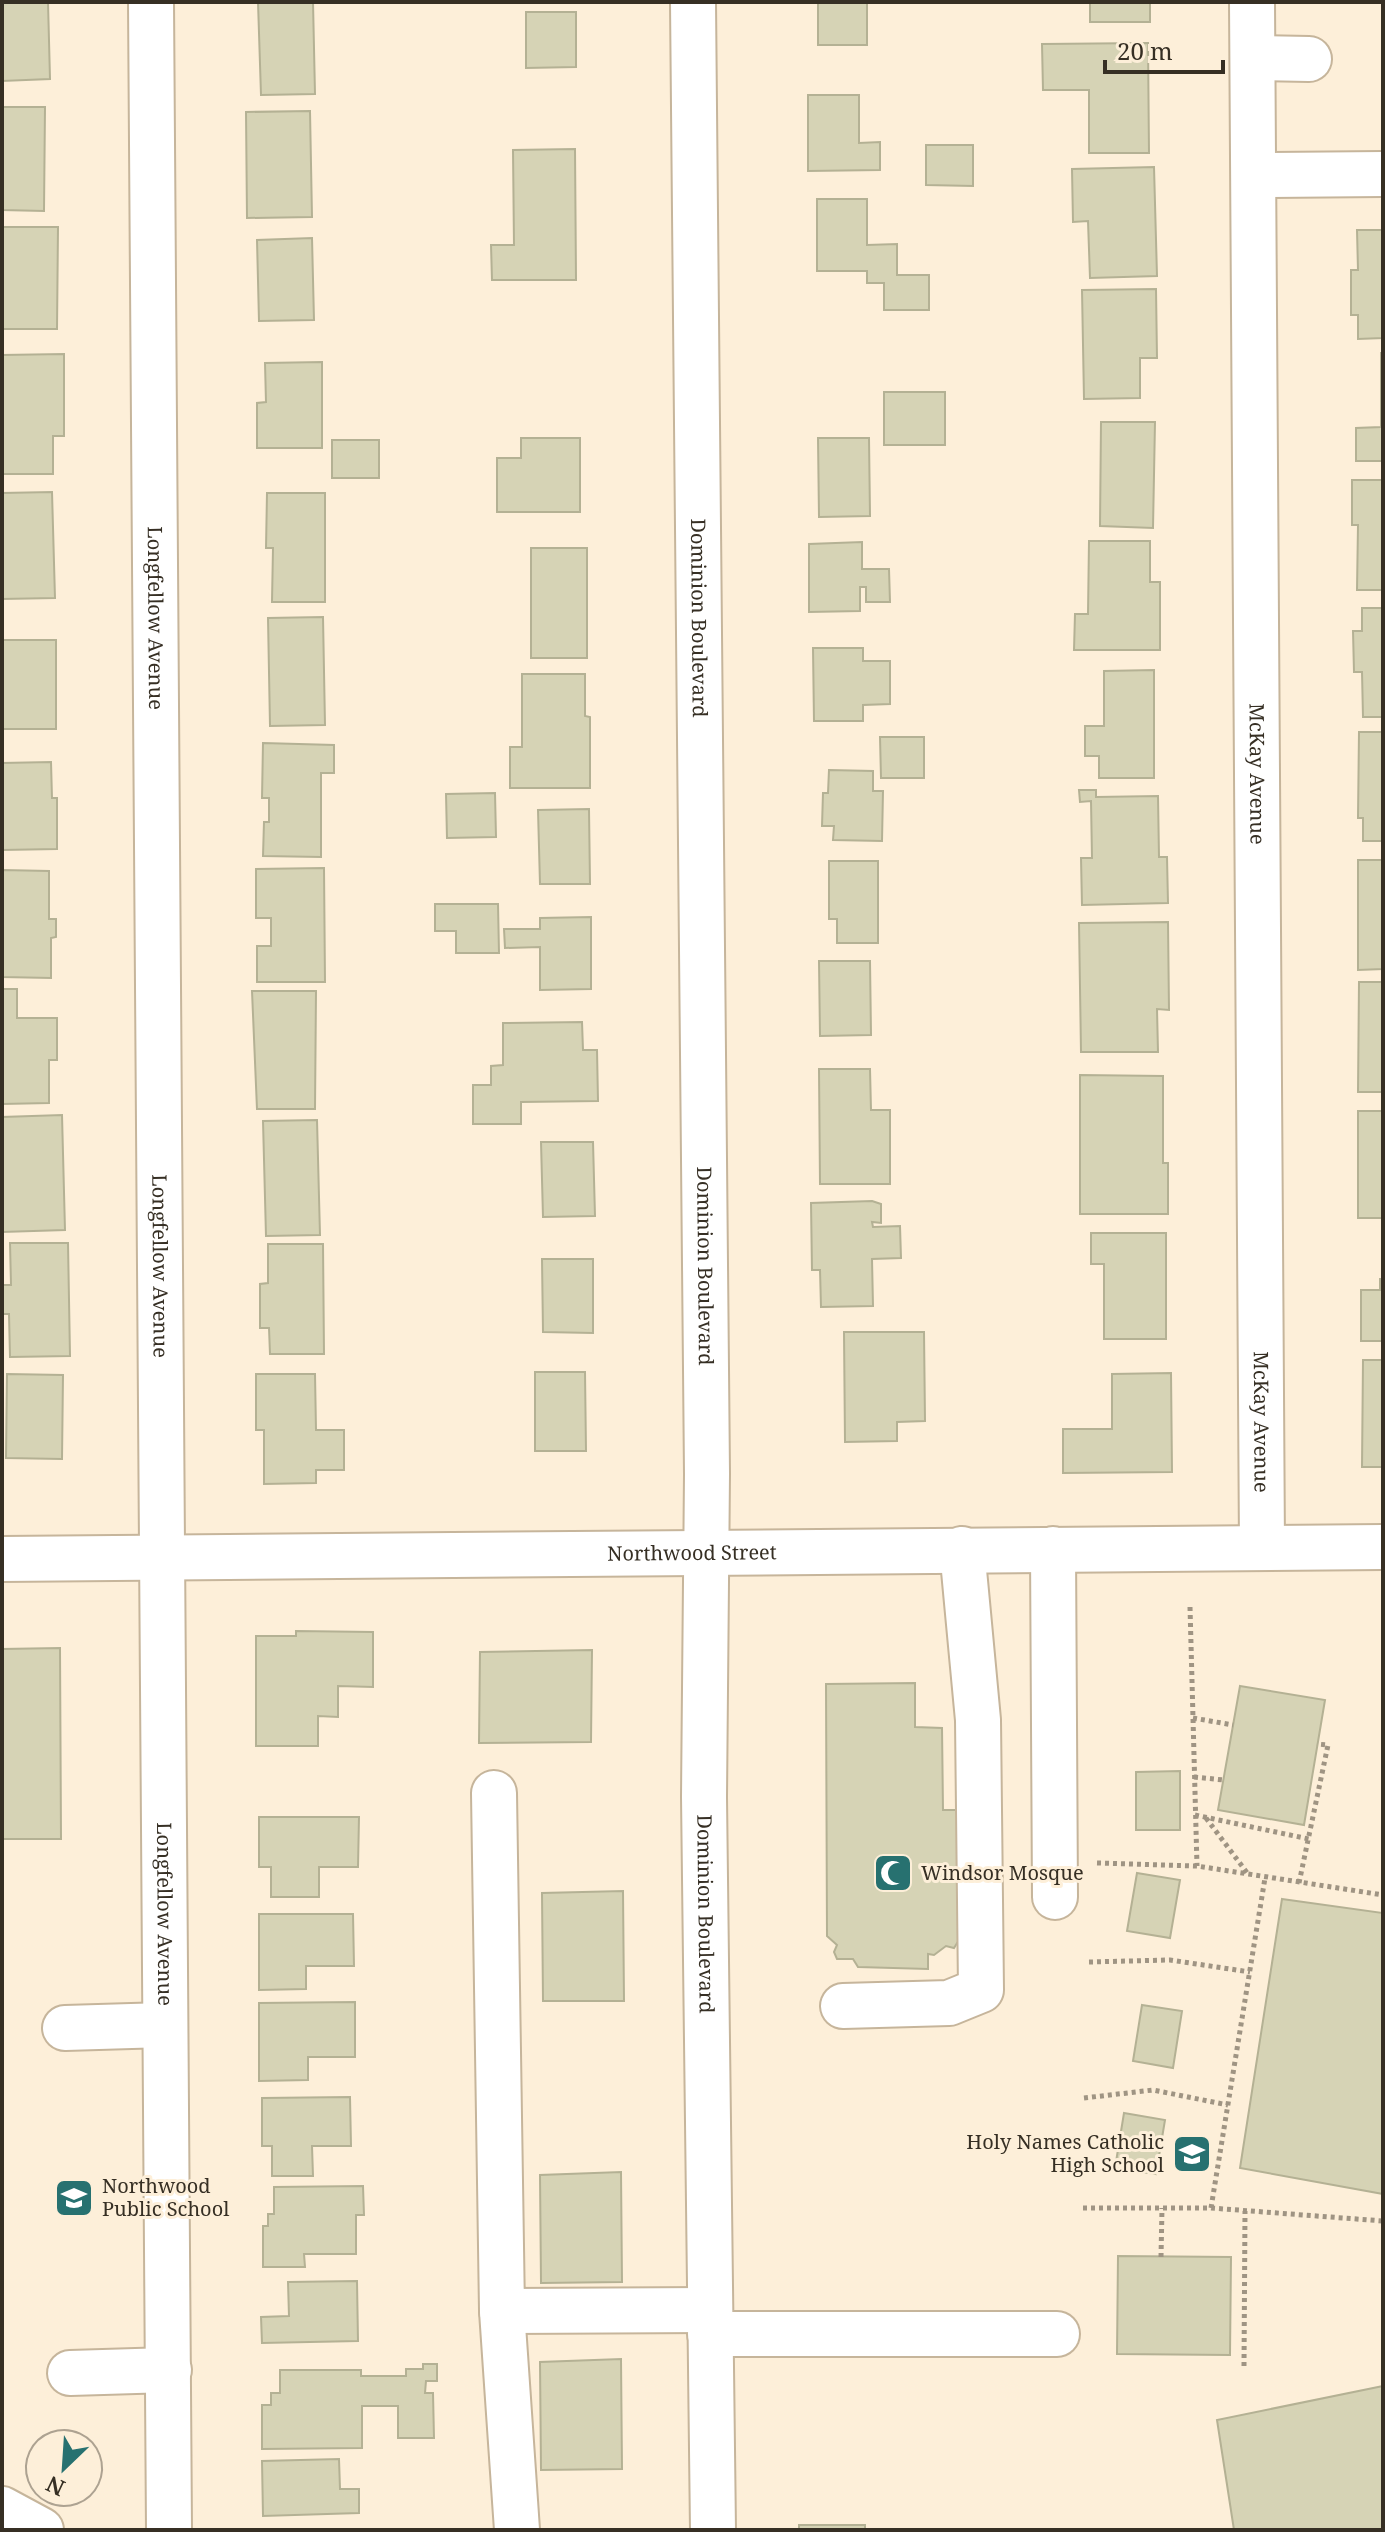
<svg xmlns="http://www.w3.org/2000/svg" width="1385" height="2532" viewBox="0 0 1385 2532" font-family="'Noto Serif',serif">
	<rect width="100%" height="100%" fill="#fdefd9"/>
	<path fill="#d6d3b5" stroke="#b4b194" stroke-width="2" d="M2,2H48L50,79L2,81Z
		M258,2H313L315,94L261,95Z
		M818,2H867V45H818Z
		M1090,2H1150V22H1090Z
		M526,12H576V67L526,68Z
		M1148,43L1149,153H1089V90H1043L1042,44Z
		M808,95H859V143L880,142V170L808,171Z
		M2,107H45L44,211L2,210Z
		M310,111L312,217L247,218L246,112Z
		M926,145H973V186L926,185Z
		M575,149L576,280H492L491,245H514L513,150Z
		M1154,167L1157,276L1090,278L1088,221L1073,222L1072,169Z
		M817,199H867V245L897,244V275H929V310H884V283H867V271H817Z
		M2,227H58L57,329H2Z
		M1357,230H1383V338L1358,339V315H1351V270H1358Z
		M312,238L314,320L259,321L257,240Z
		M1156,289L1157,358H1140V398L1084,399L1082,290Z
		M1381,353H1383V461H1356V428L1381,427Z
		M64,354V436H53V474H2V355Z
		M322,362V448H257V403L266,402L265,363Z
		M884,392H945V445H884Z
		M1101,422H1155L1153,528L1100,526Z
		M521,438H580V512H497V458H521Z
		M818,438H869L870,516L819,517Z
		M332,440H379V478H332Z
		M1352,480H1383V590H1357L1358,525H1352Z
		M52,492L55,598L2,599V493Z
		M267,493H325V602H272L273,548H266Z
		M1089,541H1150V582H1160V650H1074L1075,614H1088Z
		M862,542V569H889L890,602H866V587H860V611L809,612V544Z
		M531,548H587V658H531Z
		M1362,608H1383V717H1363L1362,672H1354L1353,631H1362Z
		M323,617L325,725L270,726L268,618Z
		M2,640H56V729H2Z
		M813,648H863V661H890V704L863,705V721H814Z
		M1154,670V778H1099V756H1085V726H1104V671Z
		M522,674H585V716L590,717V788H510V747H522Z
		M1359,732H1383V841H1363V818H1358Z
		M880,737H924V778H881Z
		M263,743L334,745V773H321V857L263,856L264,822H269V798H262Z
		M51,762L52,798H57V849L2,850V763Z
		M829,770L873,771V791H883L882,841L833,840L834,826H822L823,793H828Z
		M1079,790H1096V797L1158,796L1159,857H1167L1168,903L1082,905L1081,858H1092L1091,801L1080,802Z
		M495,793L496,837L447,838L446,794Z
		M589,809L590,884H540L538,810Z
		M1358,860H1383V969L1358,970Z
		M829,861H878V943H837V919H829Z
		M324,868L325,982H257V946H271V918H256V869Z
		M2,870L49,871V919H56V937L51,938V978L2,977Z
		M435,904H498L499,953H456V931H435Z
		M591,917V989L540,990V947L505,948L504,929H540V918Z
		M1168,922L1169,1010L1157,1009L1158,1052H1081L1079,923Z
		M819,961H870L871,1035L820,1036Z
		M1359,982H1383V1092H1358Z
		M2,989H17V1018H57V1060H49V1103L2,1104Z
		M252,991H316L315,1109H257Z
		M582,1022L583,1050H597L598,1101L521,1102V1124H473V1085H491V1066L503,1065V1023Z
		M819,1069H870L871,1110H890V1184H820Z
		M1080,1075L1163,1076V1163H1168V1214H1080Z
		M1358,1111H1383V1218H1358Z
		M62,1115L65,1230L2,1232V1117Z
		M317,1120L320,1235L266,1236L263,1121Z
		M541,1142H593L595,1216L543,1217Z
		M872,1201L881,1204V1223L872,1222L873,1227L900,1226L901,1258L872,1259L873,1306L821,1307L820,1270H812L811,1203Z
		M1091,1233H1166V1339H1104V1264H1091Z
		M10,1243H68L70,1356L10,1357L9,1314H2V1285H11Z
		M268,1244H323L324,1354H270L269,1328H260V1284L268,1283Z
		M542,1259H593V1333L543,1332Z
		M1380,1279H1383V1341H1361V1290H1380Z
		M844,1332H924L925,1421L897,1422V1441L845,1442Z
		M1363,1360H1383V1467H1362Z
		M535,1372H585L586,1451H535Z
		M1171,1373L1172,1472L1063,1473V1429H1112V1374Z
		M7,1374L63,1375L62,1459L6,1458Z
		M256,1374H315L316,1430H344V1470H316V1483L264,1484V1430H256Z
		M296,1631L373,1632V1687L338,1686V1717L318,1716V1746H256V1636H296Z
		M60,1648L61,1839H2V1649Z
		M592,1650L591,1742L479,1743L480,1652Z
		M915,1683V1727L942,1728L943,1810H958L959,1940L954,1948L946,1946L934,1955L928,1954V1969L858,1967L853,1959H837L834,1952L837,1945L827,1936L826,1684Z
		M1240,1686L1325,1700L1304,1825L1218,1810Z
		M1180,1771V1830H1136V1772Z
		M259,1817H359L358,1867H319V1897H271V1867H259Z
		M1137,1873L1180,1880L1170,1938L1127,1931Z
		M623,1891L624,2001H543L542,1893Z
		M1282,1899L1383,1913V2194L1240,2168Z
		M259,1914H353L354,1966H306V1989L259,1990Z
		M355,2002V2057H308V2080L259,2081V2003Z
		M1142,2005L1182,2011L1173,2068L1133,2061Z
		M350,2097L351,2146H312L313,2176H272V2146H262V2098Z
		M1124,2113L1165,2120L1156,2174L1115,2168Z
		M621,2172L622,2282L541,2283L540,2175Z
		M363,2186L364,2215H356V2254H304L305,2267H263V2226H268V2214H274V2187Z
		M1118,2256L1231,2257L1230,2355L1117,2354Z
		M357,2281L358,2341L262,2343L261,2317L289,2316L288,2282Z
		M621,2359L622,2469L541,2470L540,2362Z
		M423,2364H437V2381H426L425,2393H433L434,2438H398V2406H362V2448L262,2449V2405H271V2393H280V2370H361V2376H406V2369H423Z
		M1383,2386V2530H1234L1217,2420Z
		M339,2459L340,2489H359V2513L263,2516L262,2461Z
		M799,2525H865V2530H799Z"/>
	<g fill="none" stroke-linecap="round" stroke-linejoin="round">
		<g stroke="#c6b59b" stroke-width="48">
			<g id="minor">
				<path id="s1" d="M151,2L169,2530"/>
				<path id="s2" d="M693,2L707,1474L704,1797L713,2530"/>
				<path id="s3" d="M1252,2L1262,1548"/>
				<path d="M1253,58L1309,59"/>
				<path d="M1254,175L1383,174"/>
				<path d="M1053,1549L1055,1897"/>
				<path id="s4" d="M2,1559L1383,1547"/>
				<path d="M494,1793L502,2311L710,2310"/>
				<path d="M843,2006L949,2003L981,1990L978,1720L962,1549"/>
				<path d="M65,2028L165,2025"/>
				<path d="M502,2311L517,2530"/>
				<path d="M710,2334H1057"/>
				<path d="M70,2373L169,2370"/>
				<path d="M2,2509L41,2530"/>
			</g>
		</g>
		<path stroke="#9f9483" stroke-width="5" stroke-dasharray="4 4" stroke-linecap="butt" d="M1190,1607L1197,1866
			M1193,1718L1233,1725
			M1194,1777L1224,1780
			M1195,1815L1309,1839
			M1206,1818L1248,1874
			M1097,1863L1197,1866L1383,1895
			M1299,1883L1328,1745L1317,1744
			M1089,1962L1170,1960L1250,1972
			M1084,2098L1153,2090L1228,2105
			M1083,2208H1211L1383,2221
			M1211,2208L1265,1878
			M1161,2257L1162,2208
			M1244,2366L1245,2211"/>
		<use href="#minor" stroke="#fff" stroke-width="44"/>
	</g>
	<defs>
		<g id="mosque-square" transform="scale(2)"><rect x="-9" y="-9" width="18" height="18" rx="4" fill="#277170" stroke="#fdefd9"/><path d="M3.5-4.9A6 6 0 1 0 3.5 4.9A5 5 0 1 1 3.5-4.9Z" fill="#fff"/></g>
		<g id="school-square" transform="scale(2)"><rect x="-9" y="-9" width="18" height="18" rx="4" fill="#277170" stroke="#fdefd9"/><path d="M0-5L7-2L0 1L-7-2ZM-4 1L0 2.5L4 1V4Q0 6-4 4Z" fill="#fff"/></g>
	</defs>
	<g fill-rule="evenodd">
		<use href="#mosque-square" x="893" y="1873"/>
		<use href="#school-square" x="1192" y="2154"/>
		<use href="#school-square" x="74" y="2198"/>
	</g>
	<g text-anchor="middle" stroke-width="6" stroke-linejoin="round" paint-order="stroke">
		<g font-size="20" fill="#362f24" stroke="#fdefd9">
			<text dy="7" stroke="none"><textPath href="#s1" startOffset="616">Longfellow Avenue</textPath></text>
			<text dy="7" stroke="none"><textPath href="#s2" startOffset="616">Dominion Boulevard</textPath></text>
			<text dy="7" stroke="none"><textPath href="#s3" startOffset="772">McKay Avenue</textPath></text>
			<text dy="7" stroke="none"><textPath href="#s1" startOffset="1264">Longfellow Avenue</textPath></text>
			<text dy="7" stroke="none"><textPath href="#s2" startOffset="1264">Dominion Boulevard</textPath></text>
			<text dy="7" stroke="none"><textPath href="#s3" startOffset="1420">McKay Avenue</textPath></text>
			<text dy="7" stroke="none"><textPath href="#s4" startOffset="690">Northwood Street</textPath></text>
			<text dy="7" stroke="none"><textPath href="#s1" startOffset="1912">Longfellow Avenue</textPath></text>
			<text dy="7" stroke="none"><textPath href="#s2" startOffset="1912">Dominion Boulevard</textPath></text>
		</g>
		<g font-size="20" fill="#362f24" stroke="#fdefd9" text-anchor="start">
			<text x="921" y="1880">Windsor Mosque</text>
			<text x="1164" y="2149" text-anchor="end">Holy Names Catholic<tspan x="1164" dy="23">High School</tspan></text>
			<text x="102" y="2193">Northwood<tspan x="102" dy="23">Public School</tspan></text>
		</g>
	</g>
	<rect width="1385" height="2532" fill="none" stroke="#362f24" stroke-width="8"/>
	<g transform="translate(64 2468) rotate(205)"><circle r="38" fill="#fdefd9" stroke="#ada291" stroke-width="2"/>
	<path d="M0-6L14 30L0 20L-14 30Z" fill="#277170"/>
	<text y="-12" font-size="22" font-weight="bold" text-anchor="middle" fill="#362f24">N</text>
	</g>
	<path d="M1105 60v12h118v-12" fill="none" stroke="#362f24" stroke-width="4"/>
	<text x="1117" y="60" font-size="24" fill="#362f24" stroke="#fdefd9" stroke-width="6" paint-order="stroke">20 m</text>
</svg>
